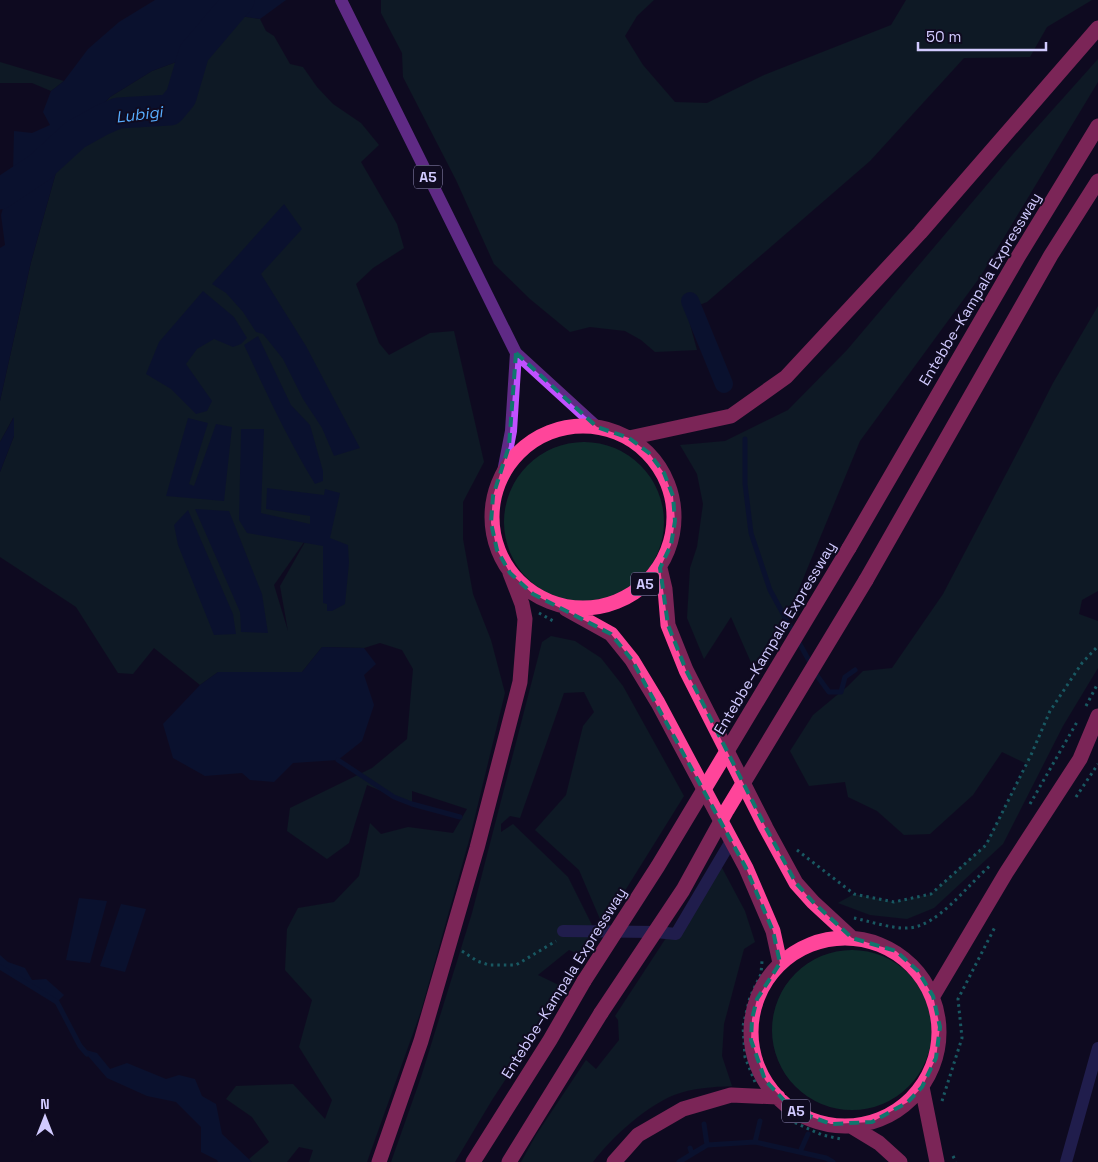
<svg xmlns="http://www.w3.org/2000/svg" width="1098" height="1162" viewBox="0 0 1098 1162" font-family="'Space Grotesk',sans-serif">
	<rect width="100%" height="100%" fill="#0f0b20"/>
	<path fill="#0e2a2a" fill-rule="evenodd" d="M381,0H654L637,16L625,36L643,65L675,102L707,103L764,75L891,25L906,0H1092L1047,27L1030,57L964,58L870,161L707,302L686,310L697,350L655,352L641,340L625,331L590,327L570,332L530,299L494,264L456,180L403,77L402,53L381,13Z
		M241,16L260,19L266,31L274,36L290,64L303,67L317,87L333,104L361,123L379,145L361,162L397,224L404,248L373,268L356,284L379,343L389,355L430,333L454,331L484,462L463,502V539L473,594L491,640L505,693L470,837L421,1011L367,1162H309L313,1150L299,1147L287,1162H252L249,1159L269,1142L252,1117L226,1099L236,1086L293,1084L325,1119L332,1100L299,1047L312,1000L285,970L287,929L298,908L334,902L359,876L370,823L381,834L408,827L453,833L467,809L412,791V804L367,785L349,843L327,859L287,831L290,808L372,768L407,739L413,669L402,650L380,643L364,648L322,647L302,672H218L200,685L154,648L133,674L118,673L76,607L0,557V472L14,436L13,418L0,442V401L31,262L60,158L83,126L110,97L152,71L195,55ZM309,535L280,586L288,631L274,585Z
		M1098,59V82L980,277L860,441L796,596L753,667L731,617L704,659L687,618L690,568L697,547L703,504L697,474L680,445L725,441L788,410L847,350L1013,154Z
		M0,62L64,81L51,91L32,83H0Z
		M1098,306V591L1082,600L1079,614L1098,621V668L1063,726L1003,844L934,908L907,919L870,915L838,903L854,894L894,902L931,894L986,844L1027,764L1002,752L973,795L930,834L904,835L877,811L848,797L845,782L809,786L790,751L813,715L848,686L863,671L892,668L943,594L1025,438L1053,383Z
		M504 522a80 80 0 1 1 160 0a80 80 0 1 1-160 0Z
		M551,636L575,641L601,658L623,686L684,796L603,926L579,870L535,830L566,795L583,726L594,712L584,692L564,693L520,818L510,816L501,824V832L513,824L568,877L597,935L584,957L569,950L538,975L565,988L492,1100L455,1162H391L421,1077L472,913L542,642Z
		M720,864L745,911L755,942L744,949L724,1024L722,1056L732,1086C713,1087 692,1088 674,1095C644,1108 613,1136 593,1162H521L536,1135L586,1060L596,1069L619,1040L618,1020L615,1016L666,938Z
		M772 1030a80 80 0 1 1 160 0a80 80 0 1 1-160 0Z"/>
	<path fill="#06193e" d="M155,0H286L260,19L240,16L195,55L152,71L110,97L83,126L60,158L31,262L0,401V248L5,245L1,215L13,174L14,131L32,133L50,125L43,112L51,91L64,81L88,49L119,22Z
		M284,204L302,229L261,274L306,346L360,448L334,456L322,428L303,399L283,359L263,334L256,332L243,312L226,293L212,284Z
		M203,291L234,317L247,338L241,344L233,347L214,339L197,349L186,364L212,401L207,411L196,414L171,389L146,374L159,342Z
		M258,336L291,405L310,425L323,471V481L315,484C288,440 266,392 244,345Z
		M14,417V436L0,472V442Z
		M188,418L208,423L189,484L194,486L216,424L232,427L224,501L166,496Z
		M241,429H264L261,513L310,524V516L266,509L267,488L324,495L325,489L340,493L330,538L348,545L349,563L345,604L332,611H327V604L323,603V546L247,533L239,520Z
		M195,509L229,511L262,594L268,633L241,632L240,612Z
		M188,510L233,614L236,634L214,635L178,545L174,525Z
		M322,647L364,648L376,664L364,675L374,705L362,741L338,760L293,763L274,782L250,780L242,773L205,776L173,758L163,724L200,685L218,672H302Z
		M79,898L107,901L90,963L66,960Z
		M121,904L146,909L125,972L100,966Z
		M0,955L8,962L25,968L32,980L46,979L64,995L57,1002L0,968Z
		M82,1049L97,1053L110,1069L127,1063L166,1079L179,1075L195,1079L202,1096L216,1104L222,1134L252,1162H218L217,1160L201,1152V1127L176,1102L147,1096L107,1078Z"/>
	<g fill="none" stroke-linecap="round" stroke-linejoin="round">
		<path stroke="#06193e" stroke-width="5" d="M745,439V484L751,533L770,590L818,677L829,692H841L845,677L855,670
			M338,760L394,797L412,804L460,817
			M0,967L57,1002L80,1046L87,1054
			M704,1124L707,1145
			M755,1142L760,1121
			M800,1152L808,1134
			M692,1154L707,1145L755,1142L826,1158L833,1162
			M679,1162L692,1154L690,1148"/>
		<path stroke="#06193e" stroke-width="18" d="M690,301L724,384"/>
		<path stroke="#06193e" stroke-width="31" d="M0,194L39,168L75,135L102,120L118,113L170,110L181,97L194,53L239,0"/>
		<path stroke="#25b7b2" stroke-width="3" stroke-dasharray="2.5 4" stroke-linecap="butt" d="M539,613L555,622
			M1086,706L1098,683
			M1076,797L1098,764
			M1030,804L1077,722
			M797,850L854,894L894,902L931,894L986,845L1031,755L1050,711L1082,663L1098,646
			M854,918C868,921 893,929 908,928C938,927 969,883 991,865
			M462,951L477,961L489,965H516L556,941
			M755,1082L745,1057L743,1026L750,997L761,974L762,961
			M942,1101L962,1038L958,999L995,927
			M789,1120L822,1135L841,1139
			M953,1156L956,1162"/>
		<path stroke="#373382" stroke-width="12" d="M563,931L656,932L676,934L731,841
			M1066,1162L1098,1048"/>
		<path stroke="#c151ff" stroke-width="12" d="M341,0L516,353L597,427
			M503,472L511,431L516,353"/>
		<path stroke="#ff459a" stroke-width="15" d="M492 517a91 91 0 1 1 182 0a91 91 0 1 1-182 0Z
			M629,438L731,416L786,377L920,233L1098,28
			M849,548L1018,257L1098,126
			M660,568L665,589L668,625L686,670L766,828L796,883L813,902L852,938
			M866,580L1051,255L1098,181
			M566,609L611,634L632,660L658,703L746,868L773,931L780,963
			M751 1032a94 94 0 1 1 188 0a94 94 0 1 1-188 0Z
			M933,996L1006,873L1080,759L1098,716
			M922,1087L937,1162
			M851,1126L879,1143L900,1162
			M379,1162L421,1041L477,848L520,682L525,619L522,604L510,573
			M473,1162L550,1040L584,981
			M509,1162L601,1013
			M614,1162L638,1135L683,1109L731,1095L778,1097"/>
		<path stroke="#ff459a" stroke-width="15" d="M584,981L658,866L849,548
			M601,1013L683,890L727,810L866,580"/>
	</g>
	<path d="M0 0H1098V1162H0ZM516,353L597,427L629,438L649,453L664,473L673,496L675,521L671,545L660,568L668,625L686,670L766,828L796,883L813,902L852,938L896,951L918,971L933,996L940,1027L936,1058L922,1087L908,1102L872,1122L831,1124L793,1110L765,1080L751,1040L752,1019L757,999L780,963L773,931L746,868L632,660L611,634L533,594L510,573L497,550L491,523L493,496L509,446Z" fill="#0f0b20" fill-opacity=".55" fill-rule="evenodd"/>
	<path fill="none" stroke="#0f766e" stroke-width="4" stroke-dasharray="10 6" stroke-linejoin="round" d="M516,353L597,427L629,438L649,453L664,473L673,496L675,521L671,545L660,568L668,625L686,670L766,828L796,883L813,902L852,938L896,951L918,971L933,996L940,1027L936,1058L922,1087L908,1102L872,1122L831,1124L793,1110L765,1080L751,1040L752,1019L757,999L780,963L773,931L746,868L632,660L611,634L533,594L510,573L497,550L491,523L493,496L509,446Z"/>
	<g text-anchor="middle" stroke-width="4" stroke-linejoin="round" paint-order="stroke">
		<g fill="#0f0b20" stroke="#9791bc" stroke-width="1">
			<rect x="414" y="165.5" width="28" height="23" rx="4"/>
			<rect x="631" y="572.5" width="28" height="23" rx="4"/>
			<rect x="782" y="1099.5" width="28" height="23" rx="4"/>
		</g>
		<g font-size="14" font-weight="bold" fill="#d1caff">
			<text x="428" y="182">A5</text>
			<text x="645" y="589">A5</text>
			<text x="796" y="1116">A5</text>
		</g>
		<g font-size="15" fill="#d1caff" stroke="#0f0b20">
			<text transform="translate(980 289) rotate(-59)" y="5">Entebbe–Kampala Expressway</text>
			<text transform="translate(775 638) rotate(-59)" y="5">Entebbe–Kampala Expressway</text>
			<text transform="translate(564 983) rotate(-58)" y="5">Entebbe–Kampala Expressway</text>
		</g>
		<g font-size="16" font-style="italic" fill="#58aeff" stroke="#0f0b20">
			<text transform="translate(139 114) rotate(-7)" y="6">Lubigi</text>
		</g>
	</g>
	<g transform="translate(45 1117)" stroke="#0f0b20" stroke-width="4" paint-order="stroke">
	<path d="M0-4L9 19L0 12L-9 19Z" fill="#d1caff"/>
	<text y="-8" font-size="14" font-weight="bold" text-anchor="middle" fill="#d1caff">N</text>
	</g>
	<path d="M918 42v8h128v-8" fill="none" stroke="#d1caff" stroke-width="2.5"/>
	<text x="926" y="42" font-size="15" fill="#d1caff" stroke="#0f0b20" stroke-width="4" paint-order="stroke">50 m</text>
</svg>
